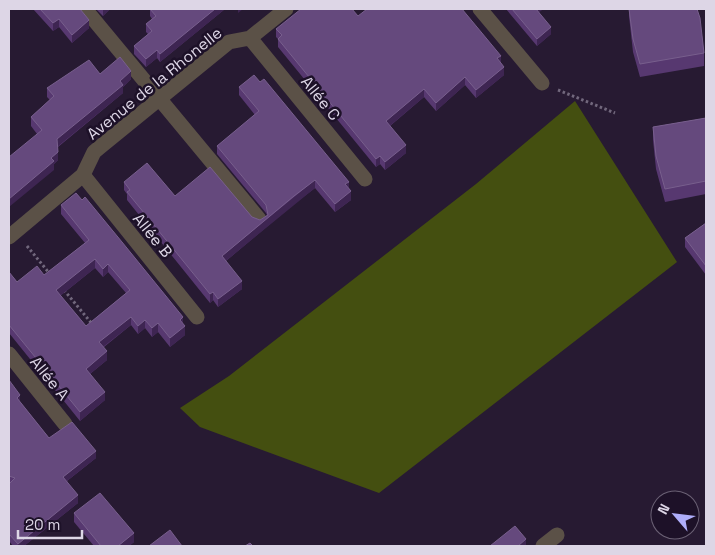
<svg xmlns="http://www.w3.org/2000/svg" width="715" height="555" viewBox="0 0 715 555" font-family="'Space Grotesk',sans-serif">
	<rect width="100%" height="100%" fill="#271a32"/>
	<path fill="#444f10" d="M575,101L677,262L379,493L200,427L180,408L229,376L476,184Z"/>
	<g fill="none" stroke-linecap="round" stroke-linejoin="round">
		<path stroke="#71677c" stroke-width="3" stroke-dasharray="2.5 2.5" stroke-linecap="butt" d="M558,90L615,113
			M27,246L50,274
			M64,290L93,325"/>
		<path stroke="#5b5147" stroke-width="15" d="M85,9L259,219
			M480,9L542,83
			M250,38L365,179
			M83,175L197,317
			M9,237L83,175L94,152L100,147L229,42L250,38L286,9
			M9,354L65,424
			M543,546L557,535"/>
	</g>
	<path fill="#573870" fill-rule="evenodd" d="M33,9H80L89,28L72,43L59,27L53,31Z
		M96,9H110L103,16Z
		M150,9H225L160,62L157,58L146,67L134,54V46L148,34L146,32V24L152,19L150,16Z
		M506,9H543L539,12L551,34L537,46Z
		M629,9H697L704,53V66L640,77L633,52L629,16Z
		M358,16L501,63L504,75L476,98L465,85L436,111L424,97L390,126L406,153L385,170L380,164L376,167L278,47V39L276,37V29Z
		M100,74L131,79L123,87V93L58,147V160L54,164V170L37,134L31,126V117L50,100L47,97V88Z
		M239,87L349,188L351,200L335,212L315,188L294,204L226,261L242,289L218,307L213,300L210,303L127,200V194L124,190V182L252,217L260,220L267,215L266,213L217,154V146L255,115L239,95Z
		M706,118V194L665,202L656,169L653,140V127Z
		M61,205L183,324L185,335L170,347L158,332L152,337L145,328L138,334L131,325L104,347L107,360L90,374L105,400L80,421L9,333V272L17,282L44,275L85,243L61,214ZM95,268L103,277L108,272L126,293L86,326L60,296Z
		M706,223V275L685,247V238Z
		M9,380L20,402L49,438L96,458L67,481L78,503L24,546H13L9,541Z
		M74,513L134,542L129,546H94L74,522Z"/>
	<path fill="#3e2552" d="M103,9H110L103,16Z
		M215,9H225L160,62V54Z
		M238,9H243L238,13Z
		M536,9H543L536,15Z
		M59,19V27L53,31V23Z
		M89,20V28L72,43V35Z
		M551,27V34L537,46V39Z
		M157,50V58L146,67V59Z
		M501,56V64L497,58Z
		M504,67V75L476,98V90Z
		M131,71V79L123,87V93L57,147V139Z
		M465,77V85L436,111V103Z
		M424,89V97L386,129V121Z
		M406,145V153L385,170V162Z
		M58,152V160L54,164V170L9,207V199L51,158Z
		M380,156V164L376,167V159Z
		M315,180V188L222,264V256Z
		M349,182V190L345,184Z
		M351,191V200L335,212V204Z
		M95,259V268L56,299V290Z
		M108,264V272L103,277V269Z
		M242,281V289L218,307V299Z
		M213,292V300L210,303V294Z
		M131,317V325L99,350V342Z
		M183,317V326L180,320Z
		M145,320V328L138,334V326Z
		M158,323V332L152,337V328Z
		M185,326V335L170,347V338Z
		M107,351V360L86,377V369Z
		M105,392V400L80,421V412Z
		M20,395V402L17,398Z
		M96,451V458L63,484V477Z
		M78,495V503L24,546H18V544Z
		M134,533V542L129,546H118Z
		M526,539V546H518Z"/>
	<path fill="#65497d" stroke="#785f8d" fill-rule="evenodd" d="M40,9H80L89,20L72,35L59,19L53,23Z
		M150,9H215L160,54L157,50L146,59L134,46L152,31L146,24L156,16Z
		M301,9H352L358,16L367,9H462L501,56L497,58L504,67L476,90L465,77L436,103L424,89L386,121L406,145L385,162L380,156L376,159L278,39L282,35L276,29Z
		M512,9H536L551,27L537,39Z
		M629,9H697L700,18L704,53L640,64L633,39Z
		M120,57L131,71L120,81L123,85L57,139L58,152L51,158L54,161L9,199V157L42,130L31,117L54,96L47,88L89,60L100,74Z
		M254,75L260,82L264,79L349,182L345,184L351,191L335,204L315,180L294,196L222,256L242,281L218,299L213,292L210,294L127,192L130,190L124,182L147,163L175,196L210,167L252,217L260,220L268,215L266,205L217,146L259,111L239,87Z
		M706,118V181L665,189L656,156L653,127Z
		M76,193L82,200L85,197L122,242L183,317L180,320L185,326L170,338L158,323L152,328L145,320L138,326L131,317L99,342L107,351L86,369L105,392L80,412L9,325V272L17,282L37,266L44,275L89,240L61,205ZM95,259L103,269L108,264L130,290L86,326L56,290Z
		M706,223V266L685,238Z
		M9,380L20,395L17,398L49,438L72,422L96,451L63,477L78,495L18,544L9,534V484L15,478L9,476Z
		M100,493L134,533L118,546H101L74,513Z
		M515,526L526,539L518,546H490Z
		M170,530L182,546H149Z
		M250,543L253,546H245Z"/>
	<g text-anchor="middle" stroke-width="5" stroke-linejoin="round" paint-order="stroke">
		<g font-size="16" fill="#ddd6e6" stroke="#1d1128">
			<text transform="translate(154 83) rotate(-39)" y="6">Avenue de la Rhonelle</text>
			<text transform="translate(321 98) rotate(51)" y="6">Allée C</text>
			<text transform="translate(153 235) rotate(51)" y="6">Allée B</text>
			<text transform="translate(50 378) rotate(51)" y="6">Allée A</text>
		</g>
	</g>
	<rect width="715" height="555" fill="none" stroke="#ddd6e6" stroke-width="20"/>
	<g transform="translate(675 515) rotate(298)"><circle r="24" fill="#1d1128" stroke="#6a6074"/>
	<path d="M0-4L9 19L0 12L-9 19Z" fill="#afaefa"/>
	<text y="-8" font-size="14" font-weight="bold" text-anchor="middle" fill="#ddd6e6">N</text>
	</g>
	<path d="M18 530v8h64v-8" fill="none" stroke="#ddd6e6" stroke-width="2.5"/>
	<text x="25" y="530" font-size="15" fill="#ddd6e6" stroke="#1d1128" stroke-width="4" paint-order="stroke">20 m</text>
</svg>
